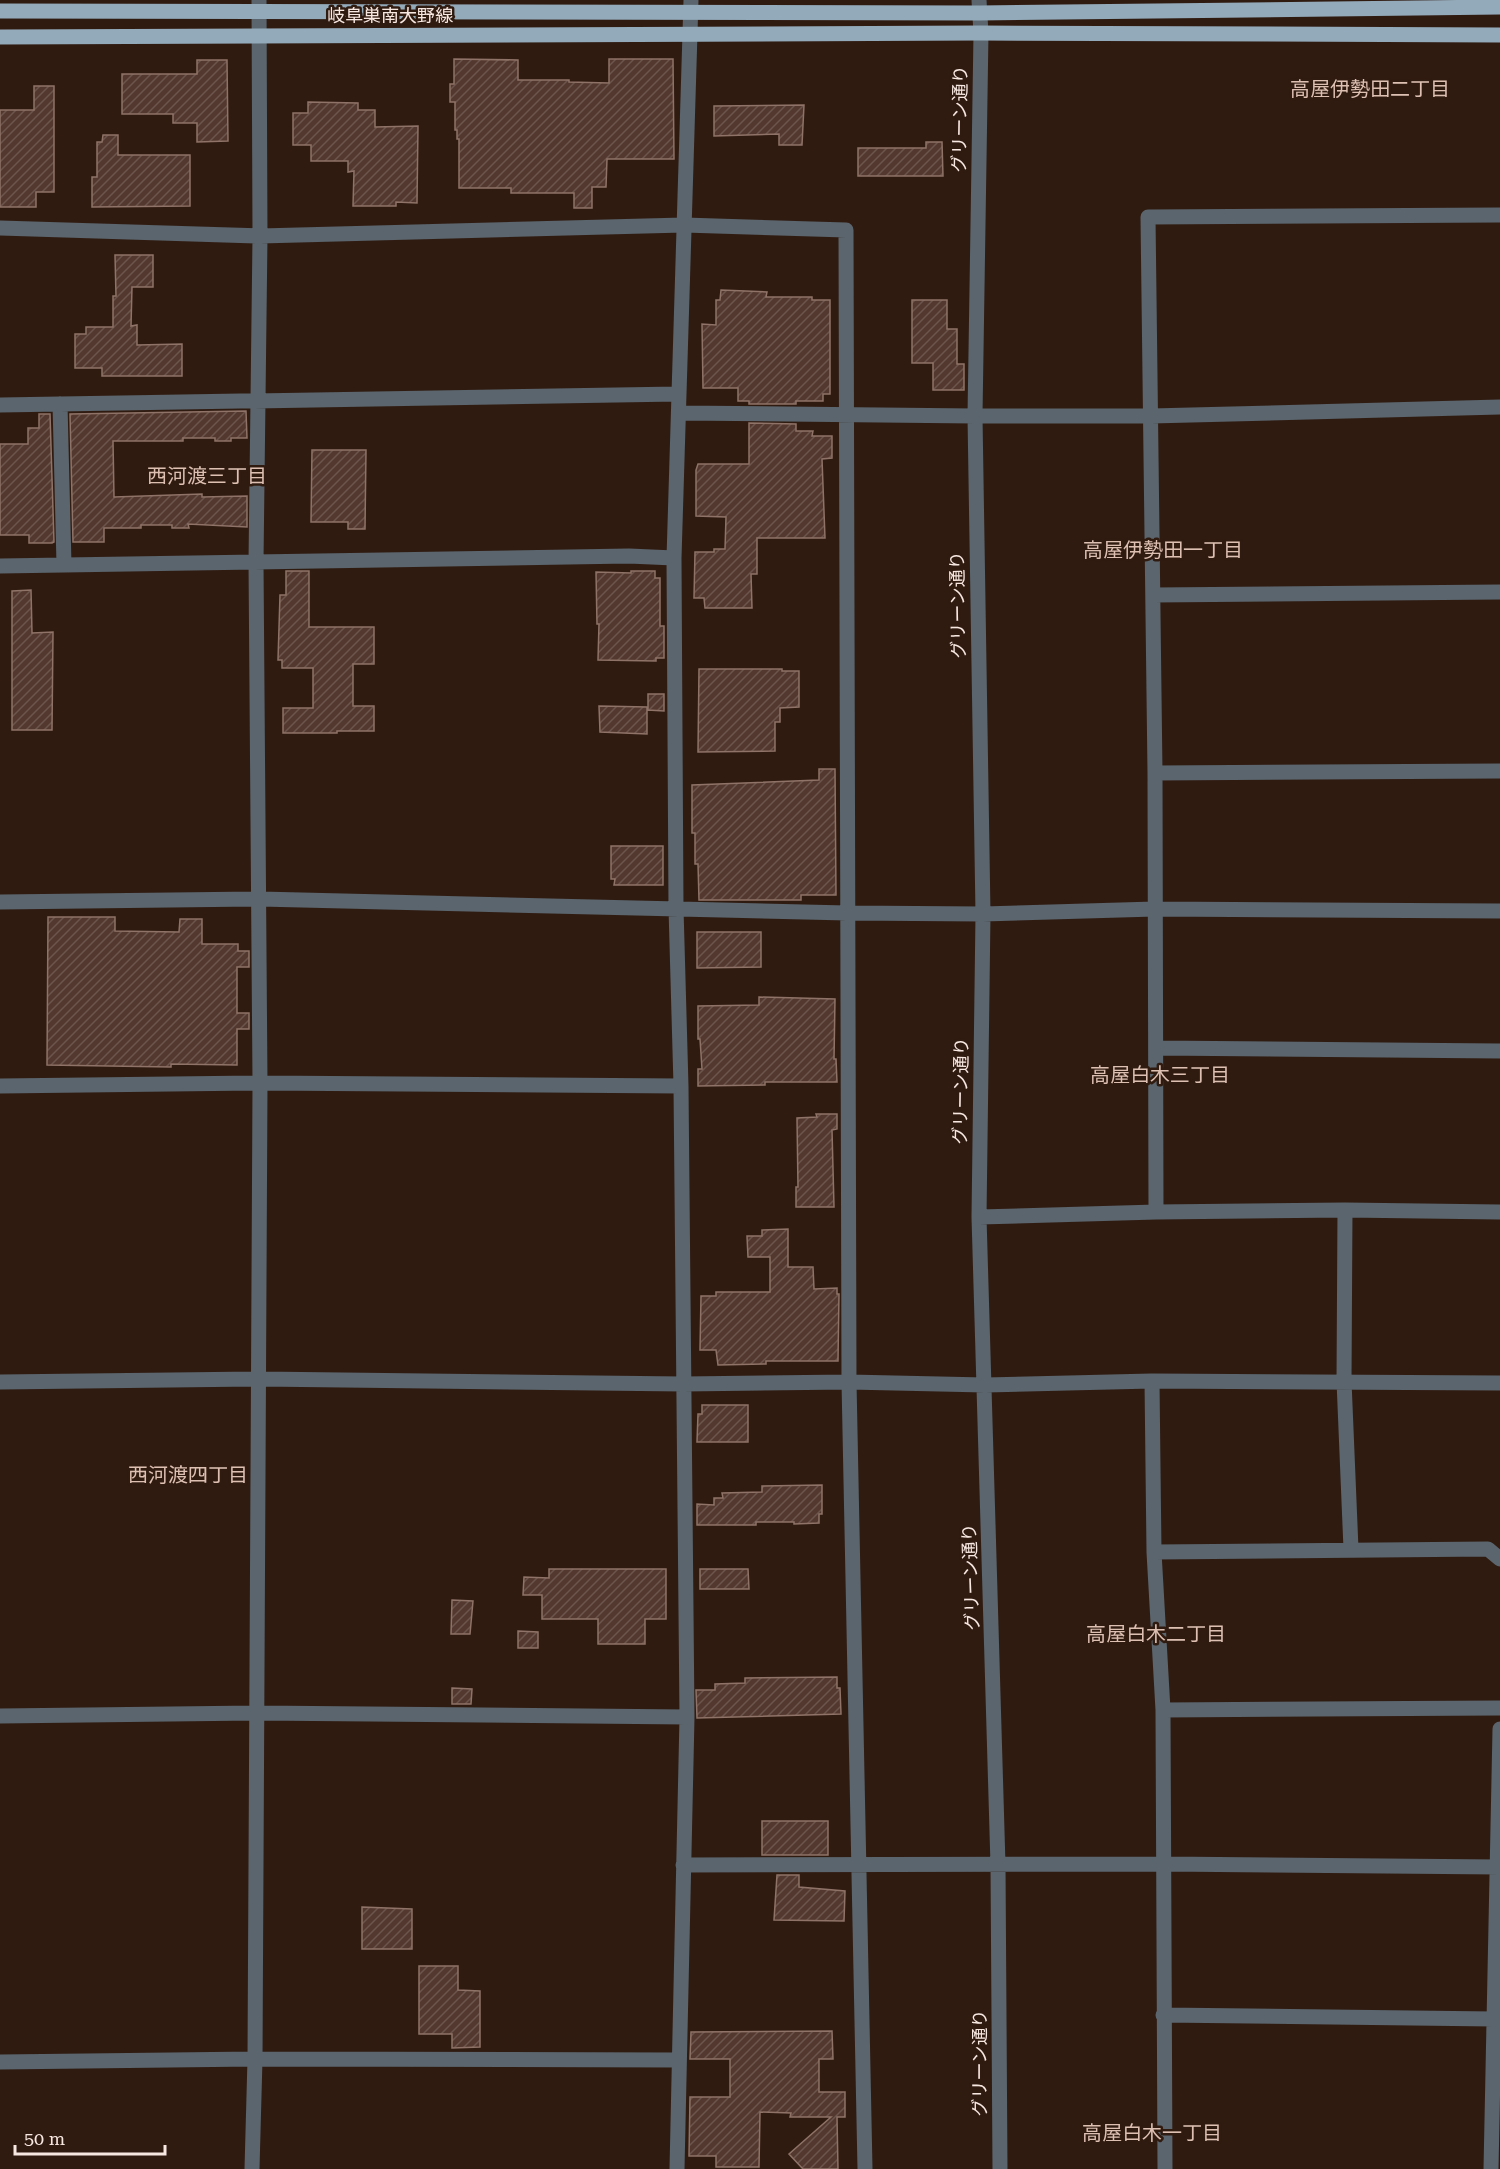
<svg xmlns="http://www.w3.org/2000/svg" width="1500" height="2169" viewBox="0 0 1500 2169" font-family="'Roboto Serif','Noto Sans JP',serif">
	<defs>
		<pattern id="building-hatch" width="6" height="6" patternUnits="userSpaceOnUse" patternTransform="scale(1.5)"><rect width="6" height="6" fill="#52382e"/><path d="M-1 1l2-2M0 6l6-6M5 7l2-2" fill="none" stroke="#6c554c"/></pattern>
	</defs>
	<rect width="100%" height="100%" fill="#301b11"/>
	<path fill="url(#building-hatch)" stroke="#8f7368" stroke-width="1.5" d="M454,59L518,60V80H569V82L609,83V59H673L674,159H607L606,187H592V208H574V193H511V188H459V139H457V130H455V102H450V84H454Z
		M197,60H227L228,141L197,142V123H173V114H122V74H197Z
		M34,86H54V192H36V207H0V110H34Z
		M308,102L358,103V110H375V127L418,126L417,203L396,202V206H353L354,171L348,172V161H311V145H293V113H308Z
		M804,105L802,145H779V134L714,136V106Z
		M103,135H118V155H190V206L92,207V177H97V142H102Z
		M926,142H942L943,176H858V148H926Z
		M115,255H153V287H132L131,326L137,325V345L182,344V376H102V368H75V334H86V327H113V296H116Z
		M721,290L767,292L766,297H812V300H830V394H823V401H796V404H749V401H738V388H703L702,324L716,325V300H720Z
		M912,300H947V329H957V364H964V390H933V363H912Z
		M246,411L247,438H231V441H215V438H183V441H113L114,497L202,494V497L247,496V527L188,524L189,528H172V525H141V528H104V542H73L70,414Z
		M39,414H50L54,542L52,543H29V535H0V444H28V428H39Z
		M749,423L796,424V431H813L812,436H832V458L822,459L825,538H757V574H751L752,608H705L704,598H694L695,552H714V549H725L726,517L696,516V470L698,464H749Z
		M312,450H366L365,529H348V522H311Z
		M286,571H309V627H374V664H353V706H374V731H337V733H283V708H313V668H282V660H278L280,595H286Z
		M631,571H655V578H660V626H664V658H656V661L598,660L599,624H597L596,572L631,573Z
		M31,590L32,633L53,632L52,730H12V591Z
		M699,669H782V671H799V707L780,708V722H775V751L698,752Z
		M648,694H664V711L648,710Z
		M599,706L647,707V734L600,732Z
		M819,769H835L836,895H801V900H699L698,864H695V833H692V785L819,780Z
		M611,846H663V885H614L615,879H611Z
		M48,917H115V931L179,932L180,919H202V944H238V951H249V967H237V1013H249V1029H237V1065L171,1064V1067L47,1065Z
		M697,932H761V967L697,968Z
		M759,997L835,999L834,1059H836L837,1082H765V1085L698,1086V1069H702L700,1039H698V1006L759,1005Z
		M816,1114H837V1129L832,1130L834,1207H796V1187H798L797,1118L817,1117Z
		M788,1229V1267H813L814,1289L837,1288V1294H839L838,1361H766V1364L718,1365L716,1350H700L701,1296H716V1292H770V1257H748L747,1236H762V1230Z
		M702,1405H748V1442H697L698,1414H702Z
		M822,1485V1514H819V1523L794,1524V1522H756V1525H697V1504L714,1505V1498H723L722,1493L762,1492V1486Z
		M549,1569H666V1619H645V1644H598V1619H542V1595H523L524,1577L549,1578Z
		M700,1569H748L749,1589H700Z
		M452,1600L473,1601L470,1634H451Z
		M518,1631L538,1632V1648H518Z
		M837,1677V1688H840L841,1714L697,1718L696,1690H715V1684L745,1683V1678Z
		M452,1688L472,1689L471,1704H452Z
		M762,1821H828V1855H762Z
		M777,1875H799V1887L845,1891L844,1921L774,1920Z
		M362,1907L412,1909V1949H362Z
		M419,1966H458V1990L480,1991V2047L452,2048V2034H419Z
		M832,2031L833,2059H819V2092H845V2117H837L838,2169H803L789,2154L831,2117H790L791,2113L760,2112L759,2167H716V2156H689L690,2097H730V2059H690L691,2032Z"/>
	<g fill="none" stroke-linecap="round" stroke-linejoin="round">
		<path stroke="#5a656d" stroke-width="15" d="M979,0L981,33L975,416L983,914L979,1217L998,1865L1000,2169
			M1500,215L1148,217L1155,773L1156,1212L1345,1210L1500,1212
			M0,228L260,236L684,225L846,230L849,1382L865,2169
			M60,404L64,565
			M0,405L678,394
			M679,413L975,416H1151L1500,407
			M0,566L629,556L674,558
			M1153,595L1500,592
			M1155,773L1500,771
			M0,902L260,899L847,913L983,914L1155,909L1500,911
			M1156,1048L1500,1051
			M0,1086L260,1083L681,1086
			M1345,1210L1344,1381L1351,1549
			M979,1217L1156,1212
			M1152,1381L1154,1552L1163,1710L1165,2169
			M0,1382L260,1379L683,1384L849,1382L985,1385L1152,1381L1500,1383
			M1154,1552L1488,1549L1500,1559
			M1163,1710L1500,1708
			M0,1716L257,1713L687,1717
			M683,1865L1164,1864L1500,1867
			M1163,2015L1494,2019
			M0,2062L255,2059L678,2060
			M252,2169L255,2059L260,1083L256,562L260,236L259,0
			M677,2169L687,1717L681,1086L676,908L674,558L691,0
			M1491,2169L1500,1729"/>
		<path stroke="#93aaba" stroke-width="15" d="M0,11L979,13L1500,7
			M0,37L981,33L1500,35"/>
	</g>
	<g text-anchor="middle" stroke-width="5" stroke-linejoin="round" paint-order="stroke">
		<g font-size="18" fill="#f7e8e1" stroke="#301b11">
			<text x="390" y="22">岐阜巣南大野線</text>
			<text transform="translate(960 119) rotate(-89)" y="6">グリーン通り</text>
			<text transform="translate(958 605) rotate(-91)" y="6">グリーン通り</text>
			<text transform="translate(961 1091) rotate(-89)" y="6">グリーン通り</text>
			<text transform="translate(971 1577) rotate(-92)" y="6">グリーン通り</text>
			<text transform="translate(980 2063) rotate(-90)" y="6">グリーン通り</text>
		</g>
		<g font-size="20" fill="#ddc0b2" stroke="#301b11">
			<text x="1370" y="96">高屋伊勢田二丁目</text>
			<text x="207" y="483">西河渡三丁目</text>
			<text x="1163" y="557">高屋伊勢田一丁目</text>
			<text x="1160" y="1082">高屋白木三丁目</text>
			<text x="188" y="1482">西河渡四丁目</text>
			<text x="1156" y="1641">高屋白木二丁目</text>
			<text x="1152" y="2140">高屋白木一丁目</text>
		</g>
	</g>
	<path d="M15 2145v9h150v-9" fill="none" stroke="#f7e8e1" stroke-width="3"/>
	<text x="24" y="2145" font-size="18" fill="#f7e8e1" stroke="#301b11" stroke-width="4.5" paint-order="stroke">50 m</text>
</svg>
